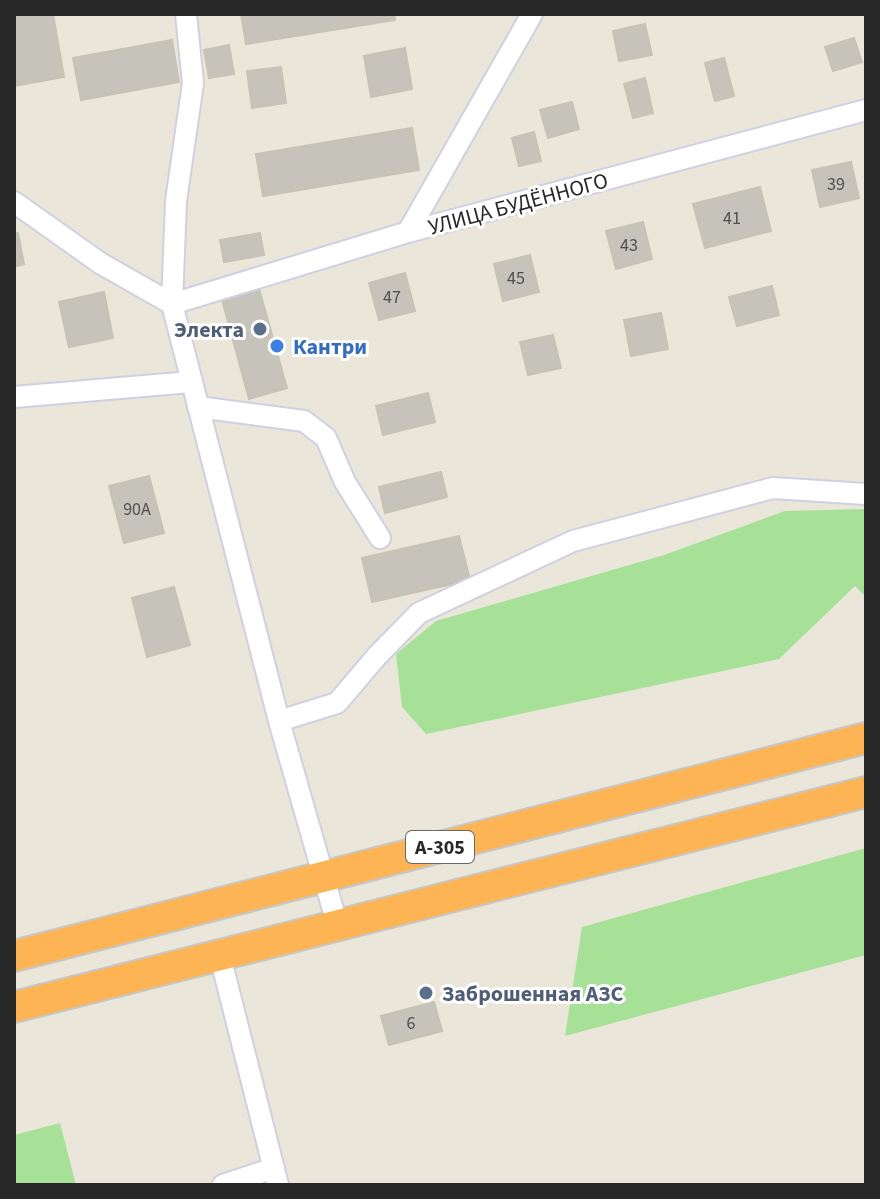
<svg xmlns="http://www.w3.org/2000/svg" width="880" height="1199" viewBox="0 0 880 1199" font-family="'Source Sans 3',sans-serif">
	<rect width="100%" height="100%" fill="#ebe6da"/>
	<path fill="#a6e197" d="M866,509V597L855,586L779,659L426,734L402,707L396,654L436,621L664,555L785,511Z
		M866,848V955L565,1036L582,927Z
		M60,1123L76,1185H14V1135Z"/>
	<path fill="#c6c3ba" stroke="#c6c2b4" stroke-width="2" d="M14,14H53L64,77L14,86Z
		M241,14H394L395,20L246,44Z
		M645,24L652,55L619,61L613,31Z
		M854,38L862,62L833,71L825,47Z
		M172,40L179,82L81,100L73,58Z
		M229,45L234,74L209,78L204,50Z
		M405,48L412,89L371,97L364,56Z
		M724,58L734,96L715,101L705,63Z
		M281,67L286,103L252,108L247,71Z
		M645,78L653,113L633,118L624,84Z
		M572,102L579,129L548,138L540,110Z
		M412,128L419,170L263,196L256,154Z
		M534,132L541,161L519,166L512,138Z
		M851,162L859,198L820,207L812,170Z
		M760,187L771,231L705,248L693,204Z
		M643,222L652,259L616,269L606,231Z
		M18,233L24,264L14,267V234Z
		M260,233L264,255L224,262L220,240Z
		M530,255L539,292L503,301L494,264Z
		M405,273L415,311L379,320L369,283Z
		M258,285L287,388L249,399L221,296Z
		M772,286L779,315L737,326L729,297Z
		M104,292L113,338L69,347L59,302Z
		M661,313L668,349L631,356L624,320Z
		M553,335L561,368L528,375L520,342Z
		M428,393L435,422L383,435L376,406Z
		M441,472L447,497L385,513L379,487Z
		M149,476L164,533L124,543L109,486Z
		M459,536L470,580L372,602L362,558Z
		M174,587L190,645L147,657L132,598Z
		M434,1002L442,1031L389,1045L381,1016Z"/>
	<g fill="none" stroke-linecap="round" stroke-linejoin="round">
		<g stroke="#cfd0e1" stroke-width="24">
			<path id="minor" d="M186,14L193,83L176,201L172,304L279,721L338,927
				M14,202L100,263L172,304
				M408,232L532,14
				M172,304L408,232L866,110
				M14,397L191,382
				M198,407L304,421L326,438L345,482L380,538
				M279,721L337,703L377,656L419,613L573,541L773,488L866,494
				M220,956L278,1185
				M223,1185L274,1168"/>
		</g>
		<g stroke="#c7c7c7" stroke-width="34">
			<path id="highway" d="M14,956L866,738
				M14,1007L866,792"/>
		</g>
		<use href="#minor" stroke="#fff" stroke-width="20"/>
		<use href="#highway" stroke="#fcb454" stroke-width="30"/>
	</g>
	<g fill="#5c6f8a" stroke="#fff" stroke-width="3">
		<circle cx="260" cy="329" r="8"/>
		<circle cx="426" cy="993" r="8"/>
	</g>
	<circle fill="#3f7fe0" stroke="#fff" stroke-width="3" cx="277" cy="346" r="8"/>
	<g text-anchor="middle" stroke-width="6" stroke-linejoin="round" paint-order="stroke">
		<g font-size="18" fill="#504f4c">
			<text x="836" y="190">39</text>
			<text x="732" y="224">41</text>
			<text x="629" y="251">43</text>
			<text x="516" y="284">45</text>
			<text x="392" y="303">47</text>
			<text x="137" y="515">90А</text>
			<text x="411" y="1029">6</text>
		</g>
		<rect fill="#fff" stroke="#686868" stroke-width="2" x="406" y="831" width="68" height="32" rx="6"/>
		<g font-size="20" font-weight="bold" fill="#282828">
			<text x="440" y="854">А-305</text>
		</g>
		<g font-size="22" fill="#282828" stroke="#fff">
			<text transform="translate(518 203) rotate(-15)" y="8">УЛИЦА БУДЁННОГО</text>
		</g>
		<g font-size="22" font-weight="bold" fill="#4e5e75" stroke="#fff" text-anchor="end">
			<text x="244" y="337">Электа</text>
			<text x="442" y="1001" text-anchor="start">Заброшенная АЗС</text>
		</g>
		<g font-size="22" font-weight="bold" fill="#366cbe" stroke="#fff" text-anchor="start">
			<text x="293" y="354">Кантри</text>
		</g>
	</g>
	<rect width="880" height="1199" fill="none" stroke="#282828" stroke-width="32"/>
</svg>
